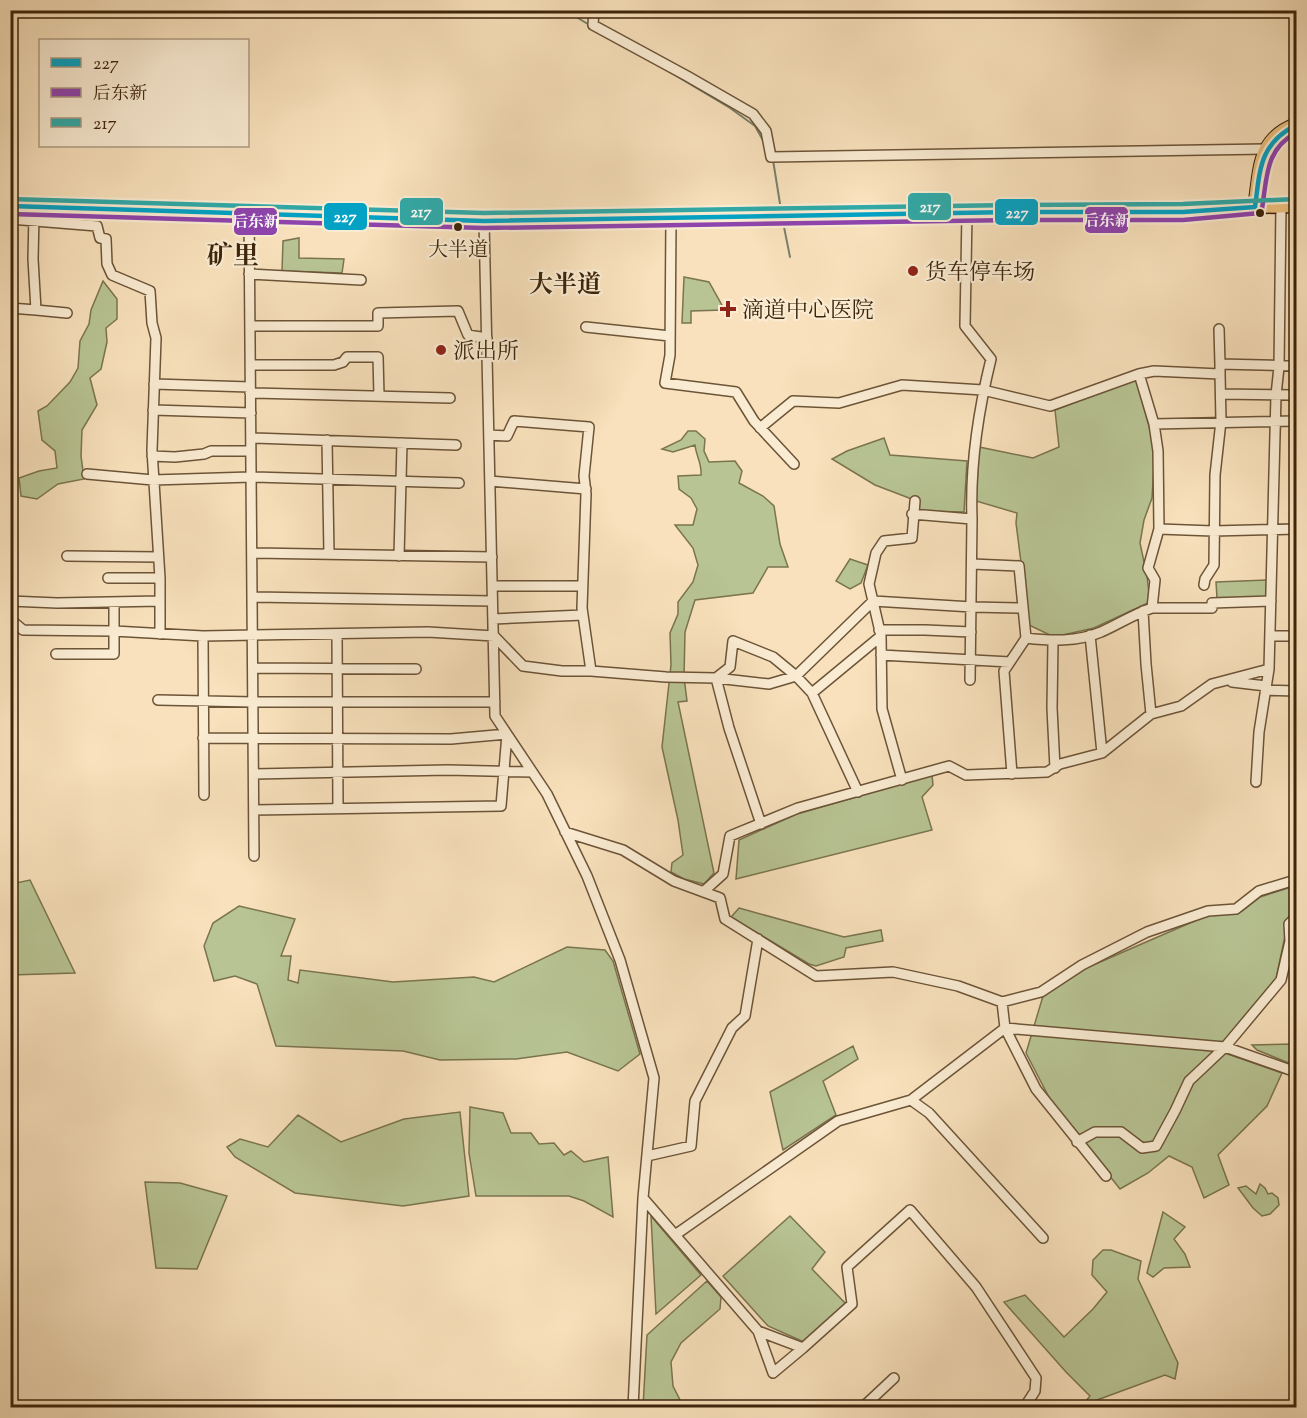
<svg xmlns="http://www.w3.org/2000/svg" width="1307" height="1418" viewBox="0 0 1307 1418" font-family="'Sorts Mill Goudy','Noto Serif SC',serif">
	<rect width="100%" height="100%" fill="#f8e1bc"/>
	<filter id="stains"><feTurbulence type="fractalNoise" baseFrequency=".00333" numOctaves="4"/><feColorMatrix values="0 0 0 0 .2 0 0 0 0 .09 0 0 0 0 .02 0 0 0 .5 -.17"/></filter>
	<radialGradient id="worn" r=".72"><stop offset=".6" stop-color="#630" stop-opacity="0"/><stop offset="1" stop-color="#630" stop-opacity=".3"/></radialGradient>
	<path fill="#b8c494" stroke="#7a7450" stroke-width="1.5" d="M299,238V258L344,259L342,273L282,271L283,241Z
		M684,277L709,282L723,307V310L691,311V323H682Z
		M103,281L117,299V319L106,328L107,342L101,369L90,378L97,405L82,430L81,456L84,479L58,484L37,499L21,496L19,478L39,471L57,468L55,451L42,440L38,411L47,406L70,382L78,368L80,341L89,324L91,310Z
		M1136,379L1155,448L1152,498L1144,520L1140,543L1147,576L1150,602L1094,628L1054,637L1029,625L1016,523L1017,513L976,501L979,447L1033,458L1059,447L1055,410Z
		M688,431H696L705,439L704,451L709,462L735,461L742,471L739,483L763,496L774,506L780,544L788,567H768L753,593L695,600L685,632L684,677L687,701L678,702L714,873L704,884L684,879L671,872L672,863L683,855L678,820L662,747L671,665L670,633L678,614V602L693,582L698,565L693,548L675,525H693L697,509L691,498L679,489L678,476L701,475C702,463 696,456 695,445L673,452L662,449L681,440Z
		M884,438L890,455L967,461L964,512L916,511L917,501L875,485L832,459L847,451Z
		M850,559L868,565L861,583L850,589L836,581Z
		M1267,580L1268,597L1217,598L1216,582Z
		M932,775L933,785L922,797L932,830L736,879L739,840L797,814Z
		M30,880L75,973L11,975V884Z
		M1291,887L1296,890V930L1286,931L1276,979L1225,1053L1282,1073L1267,1106L1218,1155L1229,1185L1204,1198L1192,1167L1169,1156L1148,1173L1120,1189L1052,1103L1026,1053L1043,996L1084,969L1206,916L1242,911L1260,897Z
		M239,906L295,919L281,956H291L288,980L298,983L300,970L393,982L474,977L494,982L567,947L605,950L613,961L640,1054L618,1071L567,1052L516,1059L440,1060L403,1051L276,1046L257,984L235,976L214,981L204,946L213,923Z
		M739,908L844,937L881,930L883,941L846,948L844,957L816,966L809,964L731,917Z
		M1296,1044V1066L1257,1050L1252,1045Z
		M853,1046L858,1059L823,1081L836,1115L783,1150L770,1092Z
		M470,1107L503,1113L511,1133H531L539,1144L554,1143L564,1155L571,1151L584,1162L608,1157L613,1217L584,1201L569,1196H476L469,1153Z
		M460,1112L469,1196L403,1206L295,1193L235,1157L227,1147L240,1139L268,1147L298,1115L341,1142L404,1119Z
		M145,1182L180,1183L227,1196L197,1269L156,1268Z
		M1260,1184L1265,1188L1268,1194L1272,1193L1278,1198L1279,1205L1270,1214L1262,1216L1253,1208L1238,1188L1246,1186L1256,1194Z
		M1163,1212L1185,1227L1174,1239L1185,1254L1190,1267L1164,1268L1153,1277L1147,1273Z
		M651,1216L701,1275L656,1314Z
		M790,1216L825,1252L812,1269L846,1304L804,1342L768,1326L723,1276Z
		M1103,1250H1111L1141,1261L1138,1279L1178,1363L1175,1379L1165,1375L1097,1400L1100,1407H1081L1090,1396L1066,1372L1004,1302L1025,1295L1064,1337L1093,1309L1107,1292L1092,1275L1093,1260Z
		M707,1281L721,1297L720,1309L681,1343L671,1362L673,1386L680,1400L679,1407H643L647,1335Z"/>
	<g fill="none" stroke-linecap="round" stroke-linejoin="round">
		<path stroke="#77816d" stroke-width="2" d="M565,10L591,26
			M653,62L730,108L755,126L765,144
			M773,160L781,210
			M783,222L790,257"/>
		<g stroke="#6c5437" stroke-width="12">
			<path id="minor" d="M594,10L593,25L687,76L753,114L766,131L771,157L1265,149
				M249,213L254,856
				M967,213L965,326L991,359C978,412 970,465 972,519
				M671,218L670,355L665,383L736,392L754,421L794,464
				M10,219L97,226L100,238L106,239L107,264L112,275L150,291L152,323L156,338L152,450L160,578V634
				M484,221L495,716L547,794L587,876L620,960L654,1078L643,1198L633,1408
				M249,274L361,280
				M10,308L36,310L33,259L34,215
				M36,310L67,313
				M250,326H378V313L458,311L468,335L487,338
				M586,327L670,336
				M1219,329L1220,364
				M250,365H334L343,362L347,357H378L379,396
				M154,384L250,387
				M250,393L450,398
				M1221,394L1296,395
				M153,410L251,413
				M1154,424L1296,421
				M760,428L793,401L839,403L902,385L983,390L1050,406L1139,374L1154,371L1220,374V364L1296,366
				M489,435L507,436L514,421L589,427L584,476L586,494L582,608L591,671
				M251,438L456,445
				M327,440L329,554
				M152,456L175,457L204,454L211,451H251
				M87,474L153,480L251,477L459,483
				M490,481L586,489
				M912,514L972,519L970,680
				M1159,529L1213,531L1296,529
				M252,553L492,557
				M67,556L158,557
				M399,556L402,443
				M972,564L1019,566L1026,638C1051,641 1077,642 1101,632C1119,624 1134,614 1152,608L1155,580L1148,568L1159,529L1158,451L1154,424L1139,374
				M108,578H160
				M1204,585L1205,579L1214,565L1215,475L1221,421L1220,374
				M492,586H583
				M252,597L492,601
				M10,601L57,603L160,601
				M1152,608H1212V603L1271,601
				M1143,611L1146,664L1151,714
				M10,619L23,630L114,631L203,636
				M493,619L583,615
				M879,630H925L971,632
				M337,635L338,808
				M1090,635L1102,753
				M1270,636H1296
				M1053,641L1052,708L1055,768
				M56,654H114V602
				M881,655L1010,662
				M253,668L416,669
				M1232,682L1266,686
				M1266,690L1296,691
				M812,693L858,792
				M158,700L253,702H495
				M203,738L451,739L507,734L501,806L254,810
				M254,774L448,770L532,772
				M1012,774L1004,671L1026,638
				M902,780L882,709L881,636L869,584L876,553L884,541L912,538L915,501
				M1256,782L1259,732L1269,669L1276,395L1279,367L1281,206
				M204,795L203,636L428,632L494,636L523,666L562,671H591L666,677L716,678L769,684L796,676L812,693L881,636
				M761,824L729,728L716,678L730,667L733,641L773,657L796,676L873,601L972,607L1022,608
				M565,832L623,850L674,881L720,898L725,919L816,976L893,972L958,986L1002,1002L1005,1028L1225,1047L1296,1072
				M703,892L723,874L730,836L798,808L949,766L966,775L1047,772L1060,764L1102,753L1151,714L1181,706L1212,684L1269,669
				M1002,1002L1041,992L1082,965L1147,932L1208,911L1236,909L1259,891L1292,881L1296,883
				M911,1100L1005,1028L1036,1089L1106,1176
				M1077,1142L1095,1132H1121L1142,1148L1156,1146L1175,1111L1189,1081L1225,1047L1281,980L1290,941L1289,924L1296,917
				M647,1156L691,1146L695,1101L732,1028L745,1016L758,939
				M643,1198L758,1331L773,1373L803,1348
				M675,1235L838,1121L911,1100L929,1113L1043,1238
				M758,1331L803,1348L852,1304L847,1267L910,1210L976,1287L1036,1378L1035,1391L1024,1408
				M862,1408L894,1378"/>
		</g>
		<g stroke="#3d250b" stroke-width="15">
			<path id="major" d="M1255,207L1296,206"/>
		</g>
		<g stroke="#3d250b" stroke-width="16">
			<path id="highway" d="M10,206L484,221L1014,212H1183L1255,207C1261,171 1257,140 1296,125"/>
		</g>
		<use href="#minor" stroke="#faecd3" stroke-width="9"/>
		<use href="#major" stroke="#ecc07e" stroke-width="12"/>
		<use href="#highway" stroke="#ecc07e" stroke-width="14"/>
		<g stroke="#faecd3" stroke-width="9">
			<path id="bus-1" d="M10,206L484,221L1014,212H1183L1255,207C1260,170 1259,144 1296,125"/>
		</g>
		<g stroke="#faecd3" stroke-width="9">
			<path id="bus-2" d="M10,214L484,228L1014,220H1183L1260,213L1262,209C1267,178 1265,149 1296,133"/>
		</g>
		<g stroke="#faecd3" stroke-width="9">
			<path id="bus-3" d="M10,199L484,213L1014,205L1183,204L1296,199"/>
		</g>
		<use href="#bus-1" stroke="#03a2c4" stroke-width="4.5"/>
		<use href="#bus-2" stroke="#8e44ad" stroke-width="4.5"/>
		<use href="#bus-3" stroke="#30a9a7" stroke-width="4.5"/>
	</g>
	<g fill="#3d250b" stroke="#faecd3" stroke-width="2">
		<circle cx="1260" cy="213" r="5"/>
		<circle cx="458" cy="227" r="5"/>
	</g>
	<g fill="#8f2418" stroke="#faecd3" stroke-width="2">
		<circle cx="913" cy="271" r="6"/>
		<path d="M725 300h6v6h6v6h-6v6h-6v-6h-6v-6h6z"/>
		<circle cx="441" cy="350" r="6"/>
	</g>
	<g text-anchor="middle" stroke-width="4.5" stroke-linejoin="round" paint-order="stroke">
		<g font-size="20" fill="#3d250b" stroke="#faecd3">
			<text x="458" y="256">大半道</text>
		</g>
		<g font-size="22" fill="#3d250b" stroke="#faecd3" text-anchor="start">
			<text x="925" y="279">货车停车场</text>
			<text x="742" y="317">滴道中心医院</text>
			<text x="453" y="358">派出所</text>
		</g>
		<g font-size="24" font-weight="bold" fill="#3d250b" stroke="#faecd3">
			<text x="565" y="292">大半道</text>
		</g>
		<g font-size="26" font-weight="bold" fill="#3d250b" stroke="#faecd3">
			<text x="233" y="264">矿里</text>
		</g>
	</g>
	<g stroke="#faecd3" stroke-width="2">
		<rect x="907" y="192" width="45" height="29" rx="6" fill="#30a9a7"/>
		<rect x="399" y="197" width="45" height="29" rx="6" fill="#30a9a7"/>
		<rect x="994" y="198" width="45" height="28" rx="6" fill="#03a2c4"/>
		<rect x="323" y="202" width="45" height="29" rx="6" fill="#03a2c4"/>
		<rect x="1084" y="206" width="45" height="28" rx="6" fill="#8e44ad"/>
		<rect x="233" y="207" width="45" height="29" rx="6" fill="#8e44ad"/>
	</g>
	<g font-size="16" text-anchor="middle" font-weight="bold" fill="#fff">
		<text x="930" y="212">217</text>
		<text x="421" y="217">217</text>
		<text x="1017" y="218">227</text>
		<text x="345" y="222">227</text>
		<text x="1107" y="226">后东新</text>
		<text x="256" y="227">后东新</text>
	</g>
	<rect width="1307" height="1418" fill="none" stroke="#f8e1bc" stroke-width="36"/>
	<rect x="12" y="12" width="1283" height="1394" fill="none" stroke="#3d250b" stroke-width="3"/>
	<rect x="18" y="18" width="1271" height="1382" fill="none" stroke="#3d250b" stroke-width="1.5"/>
	<rect x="39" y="39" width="210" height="108" fill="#faecd3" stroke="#ae9c83" stroke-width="1.5"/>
	<rect x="51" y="58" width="30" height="9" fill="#03a2c4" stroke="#ae9c83" stroke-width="1.5"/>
	<text x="93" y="69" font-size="18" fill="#3d250b">227</text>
	<rect x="51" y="88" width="30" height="9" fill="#8e44ad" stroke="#ae9c83" stroke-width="1.5"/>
	<text x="93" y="99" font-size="18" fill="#3d250b">后东新</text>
	<rect x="51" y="118" width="30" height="9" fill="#30a9a7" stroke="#ae9c83" stroke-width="1.5"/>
	<text x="93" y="129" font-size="18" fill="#3d250b">217</text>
	<rect width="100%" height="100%" filter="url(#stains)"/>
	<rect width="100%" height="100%" fill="url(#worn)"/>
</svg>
